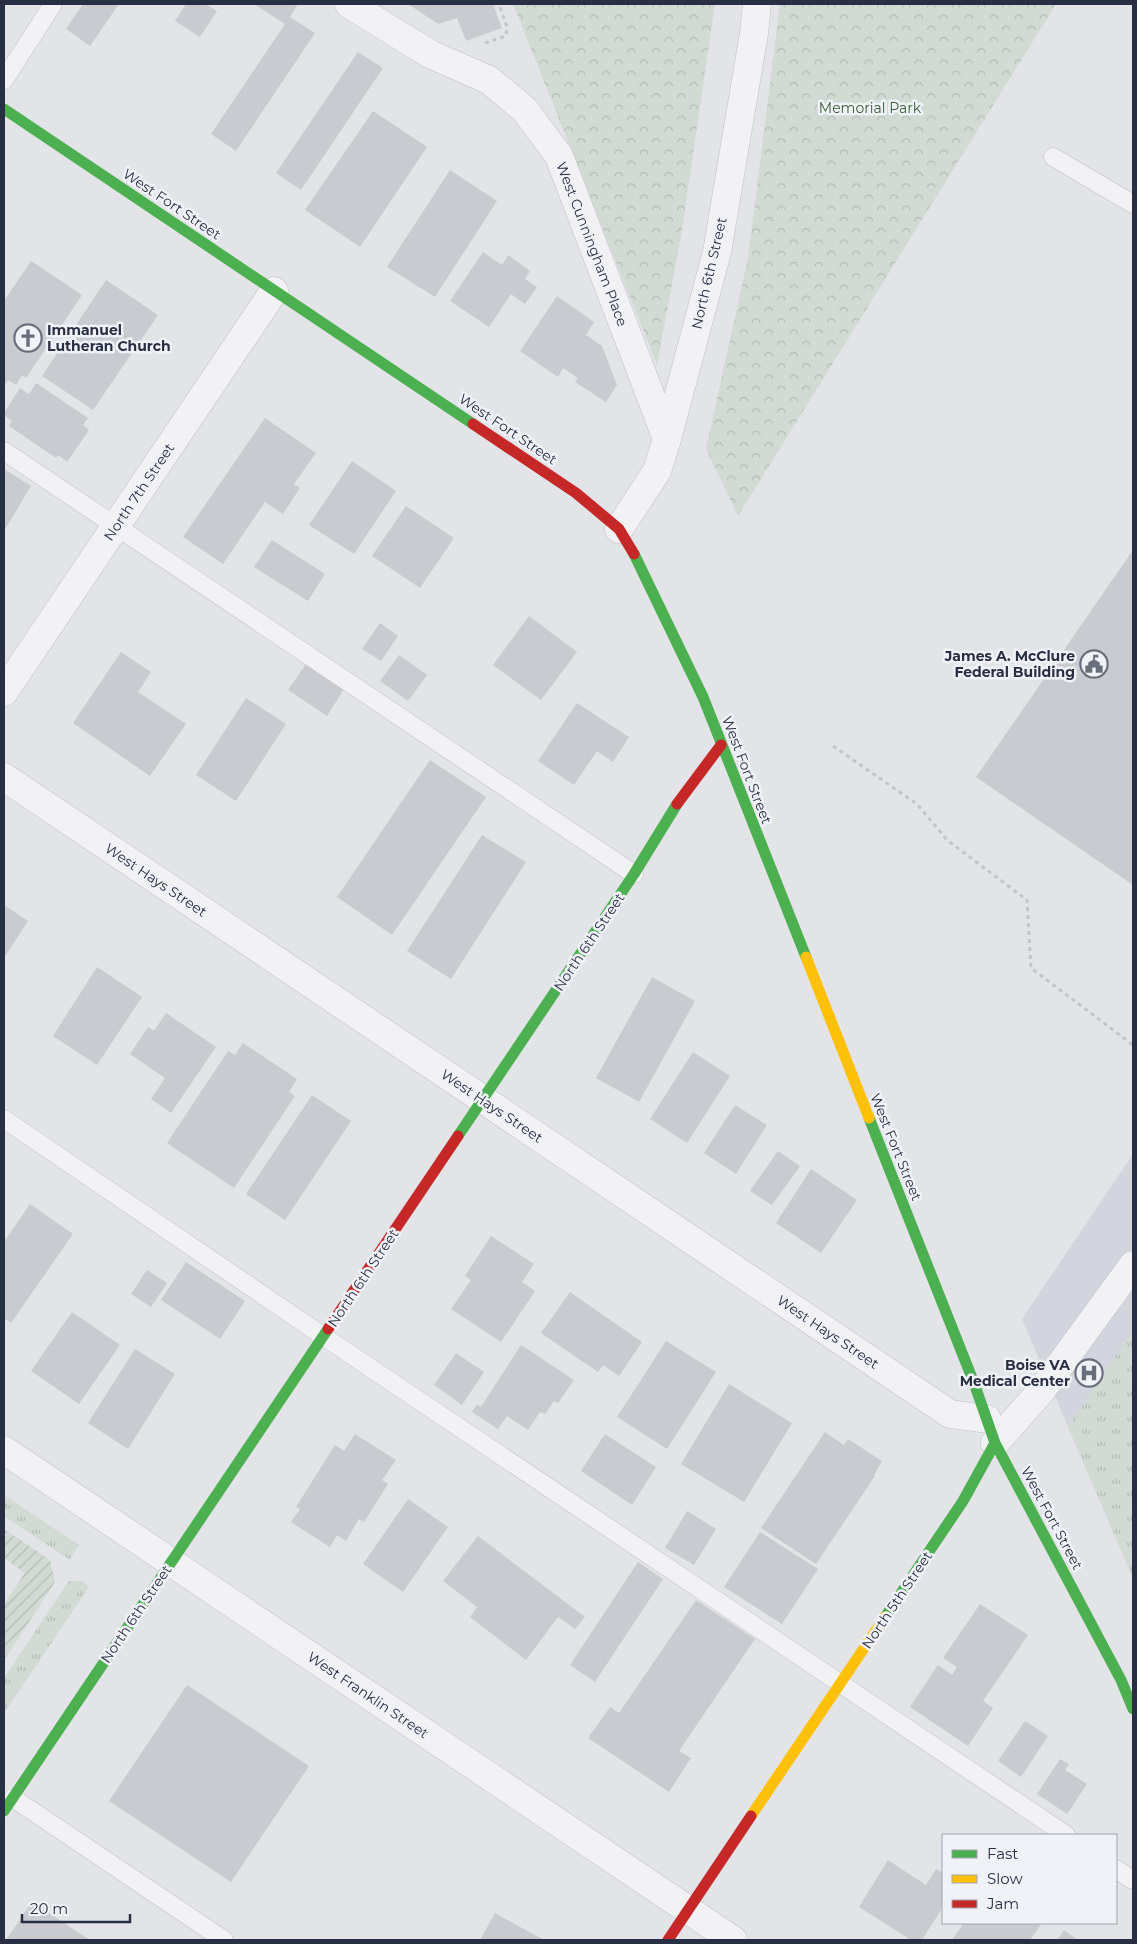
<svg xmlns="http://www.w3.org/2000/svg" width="1137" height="1944" viewBox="0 0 1137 1944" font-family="Montserrat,sans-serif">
	<defs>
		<pattern id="grass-tufts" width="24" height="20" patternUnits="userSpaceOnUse" patternTransform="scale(1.25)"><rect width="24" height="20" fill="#d1dbd3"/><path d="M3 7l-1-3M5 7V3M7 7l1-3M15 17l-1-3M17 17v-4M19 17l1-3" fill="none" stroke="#b3bcb6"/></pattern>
		<pattern id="forest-crowns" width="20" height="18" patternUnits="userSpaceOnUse" patternTransform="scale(1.25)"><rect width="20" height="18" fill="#d1dbd3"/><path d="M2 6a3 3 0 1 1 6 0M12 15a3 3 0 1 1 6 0" fill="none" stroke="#b3bcb6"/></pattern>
		<pattern id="garden-furrows" width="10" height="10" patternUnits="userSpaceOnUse" patternTransform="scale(1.25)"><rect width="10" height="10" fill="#d1dbd3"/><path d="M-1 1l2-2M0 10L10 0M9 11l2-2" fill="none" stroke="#b3bcb6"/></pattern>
	</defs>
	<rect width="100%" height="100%" fill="#e2e4e8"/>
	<path fill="#d2d5dd" d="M1133,1154V1578L1022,1319Z"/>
	<path fill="url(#grass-tufts)" d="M1133,1330V1578L1068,1427Z
		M4,1495L79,1545L70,1560L4,1516Z
		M69,1581H81L89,1587L4,1713V1678Z"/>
	<path fill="url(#forest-crowns)" d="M513,4H715L682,230L657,365Z
		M780,4H1056L738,516L706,449L748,258Z"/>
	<path fill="url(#garden-furrows)" d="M4,1529L50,1560L55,1582L4,1660V1604L25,1573L4,1558Z"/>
	<path fill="#c9cbd0" d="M83,4H119L90,46L66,29Z
		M186,4H205L217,11L200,37L175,21Z
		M254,4H298L290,17L315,33L236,151L211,134L285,24Z
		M408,4H493L502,28L466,41L457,18L438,24Z
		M358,52L383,68L301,190L276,173Z
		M373,111L427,147L360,247L305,210Z
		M450,170L497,201L435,297L387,267Z
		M483,252L502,265L508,255L530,271L525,279L537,287L525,304L511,294L489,327L450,301Z
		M31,261L82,295L26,378L22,375L16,385L8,380L4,386V301Z
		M106,280L158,315L93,410L42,376Z
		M557,296L594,322L586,335L602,346L617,385L606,402L575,382L578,378L563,368L558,377L520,351Z
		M36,383L88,418L83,425L89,430L67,462L58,455L56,458L9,426L12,421L4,415V413L20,388L29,394Z
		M265,418L316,453L294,484L300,488L283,514L265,502L223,564L183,537Z
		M352,461L396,491L354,554L309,525Z
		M4,469L31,486L4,531Z
		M406,506L454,538L420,588L372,556Z
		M272,540L325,574L308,601L254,567Z
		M1133,550V885L976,777Z
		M529,616L577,652L541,700L493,665Z
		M380,623L398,636L381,661L362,649Z
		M121,652L151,672L138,692L186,724L150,776L73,723Z
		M399,655L427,675L408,701L380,681Z
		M306,664L344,689L327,716L288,690Z
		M246,698L286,724L236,801L196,775Z
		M577,703L629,737L613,762L597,751L574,785L538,761Z
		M430,760L486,797L392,935L337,897Z
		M482,835L526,862L451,979L407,951Z
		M4,905L28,921L4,958Z
		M97,967L142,997L97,1065L53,1036Z
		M652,977L695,1001L639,1102L596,1078Z
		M166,1013L216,1047L171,1113L151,1099L165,1078L130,1054L148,1027L154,1031Z
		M243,1043L297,1079L289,1092L295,1096L234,1188L167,1143L228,1051L235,1055Z
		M693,1052L730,1076L687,1143L650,1119Z
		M312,1095L351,1121L285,1220L246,1194Z
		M735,1105L767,1125L736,1174L704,1153Z
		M778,1151L800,1166L772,1205L750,1191Z
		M811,1169L857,1200L821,1253L776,1223Z
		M30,1204L73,1234L11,1323L4,1318V1242Z
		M491,1236L534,1264L522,1282L535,1291L501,1342L451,1309L471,1280L465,1276Z
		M186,1262L245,1301L220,1339L161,1300Z
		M147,1270L167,1283L151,1307L131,1294Z
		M570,1292L642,1342L619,1376L603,1365L598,1372L541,1333Z
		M72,1312L120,1345L79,1404L31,1371Z
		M666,1341L716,1372L667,1449L617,1417Z
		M521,1345L574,1380L558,1403L554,1401L545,1414L540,1412L528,1430L507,1416L498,1429L472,1412L477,1404L481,1407Z
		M135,1349L175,1374L128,1449L88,1423Z
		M456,1353L484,1372L462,1405L434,1385Z
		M729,1384L792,1423L744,1502L681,1464Z
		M825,1432L844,1445L848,1439L882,1461L874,1475L875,1476L816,1564L761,1528Z
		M355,1434L396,1460L382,1480L388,1484L364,1522L359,1519L346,1541L337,1535L330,1547L291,1522L300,1509L296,1507L335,1445L344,1451Z
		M605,1434L656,1467L632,1505L581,1471Z
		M408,1499L448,1527L403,1592L363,1564Z
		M687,1511L716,1529L694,1565L665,1548Z
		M760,1532L818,1569L782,1624L724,1587Z
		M478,1536L585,1617L575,1629L558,1617L526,1660L470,1617L477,1607L443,1581Z
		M638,1562L663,1579L595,1682L570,1665Z
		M696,1600L755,1639L679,1751L691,1758L669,1792L588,1738L610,1707L619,1713Z
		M980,1604L1028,1635L983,1701L993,1708L968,1746L910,1707L938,1665L952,1675L957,1667L943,1658Z
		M187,1685L309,1766L231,1882L109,1801Z
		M1025,1721L1048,1736L1021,1777L998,1761Z
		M1060,1759L1069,1764L1065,1770L1087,1784L1067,1814L1037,1794Z
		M888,1860L926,1885L936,1869L943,1873V1907L922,1940H911L859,1907Z
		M32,1902L90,1940H6Z
		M495,1913L544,1940H480Z
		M964,1923H1042L1030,1940H952Z
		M1064,1930L1078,1940H1057Z"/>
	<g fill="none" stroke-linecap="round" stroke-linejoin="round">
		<g stroke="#bfc1c6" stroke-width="19">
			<path id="lane" d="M4,80L53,4
				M1053,157L1133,204
				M4,451L634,874
				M4,1119L323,1336L1066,1835
				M13,1798L224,1940
				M1116,1869L1131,1879H1133"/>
		</g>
		<g stroke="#bfc1c6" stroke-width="29">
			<path id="street" d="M349,4L430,54L489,80L525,110L559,156L667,439
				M619,529L657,471L667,439L717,252L754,33L757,4
				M4,692L274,291
				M4,777L950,1414L987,1419
				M995,1443L1041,1391L1133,1265
				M4,1450L733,1940"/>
		</g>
		<path stroke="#c4c5cb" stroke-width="3" stroke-dasharray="4 4" stroke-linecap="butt" d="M485,43L506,36L507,27L499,4
			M833,746L917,804L947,840L1027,900L1031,968L1133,1045"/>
		<use href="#lane" stroke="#f2f2f4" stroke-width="18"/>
		<use href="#street" stroke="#f2f2f4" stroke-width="28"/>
		<path stroke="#4caf50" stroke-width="11" d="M4,109L473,424
			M634,554L703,697L806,957
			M869,1118L974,1383L995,1443L1121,1680L1133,1709
			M458,1136L634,874L677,804
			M885,1617L963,1501L995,1443
			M4,1811L328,1329"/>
		<path stroke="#ffc107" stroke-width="11" d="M806,957L869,1118
			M751,1816L885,1617"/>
		<path stroke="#c62828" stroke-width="11" d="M473,424L576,493L619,529L634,554
			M677,804L721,745
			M328,1329L458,1136
			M668,1940L751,1816"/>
	</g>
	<defs>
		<g id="church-ring" transform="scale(1.4375)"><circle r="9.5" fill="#f0f2f7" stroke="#696e7d" stroke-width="1.5"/><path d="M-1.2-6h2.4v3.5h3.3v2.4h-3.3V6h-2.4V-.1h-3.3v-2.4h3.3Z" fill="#696e7d"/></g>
		<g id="civic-ring" transform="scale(1.4375)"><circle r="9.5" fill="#f0f2f7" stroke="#696e7d" stroke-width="1.5"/><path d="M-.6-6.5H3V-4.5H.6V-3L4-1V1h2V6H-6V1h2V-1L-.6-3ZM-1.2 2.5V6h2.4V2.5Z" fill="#696e7d"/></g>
		<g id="hospital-ring" transform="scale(1.4375)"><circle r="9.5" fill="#f0f2f7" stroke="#696e7d" stroke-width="1.5"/><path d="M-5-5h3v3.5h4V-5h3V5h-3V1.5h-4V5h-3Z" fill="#696e7d"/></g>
	</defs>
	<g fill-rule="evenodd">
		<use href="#church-ring" x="28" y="338"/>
		<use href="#civic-ring" x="1094" y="664"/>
		<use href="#hospital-ring" x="1089" y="1373"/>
	</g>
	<g text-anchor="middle" stroke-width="5" stroke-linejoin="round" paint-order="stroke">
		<g font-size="14" fill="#365f34" stroke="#f0f2f7">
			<text x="870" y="113">Memorial Park</text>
		</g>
		<g font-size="14" fill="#282e43" stroke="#f0f2f7">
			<text transform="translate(172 204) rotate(34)" y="5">West Fort Street</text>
			<text transform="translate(592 244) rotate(69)" y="5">West Cunningham Place</text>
			<text transform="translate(709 273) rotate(-77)" y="5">North 6th Street</text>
			<text transform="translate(508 429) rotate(34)" y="5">West Fort Street</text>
			<text transform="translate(139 492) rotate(-56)" y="5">North 7th Street</text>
			<text transform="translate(747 770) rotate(69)" y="5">West Fort Street</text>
			<text transform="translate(156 880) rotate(34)" y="5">West Hays Street</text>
			<text transform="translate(589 942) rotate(-56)" y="5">North 6th Street</text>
			<text transform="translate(492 1106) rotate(34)" y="5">West Hays Street</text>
			<text transform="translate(896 1147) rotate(68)" y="5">West Fort Street</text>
			<text transform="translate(363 1278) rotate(-56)" y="5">North 6th Street</text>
			<text transform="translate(828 1332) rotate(34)" y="5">West Hays Street</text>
			<text transform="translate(1052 1518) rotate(62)" y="5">West Fort Street</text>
			<text transform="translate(897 1600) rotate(-56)" y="5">North 5th Street</text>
			<text transform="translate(136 1614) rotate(-56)" y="5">North 6th Street</text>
			<text transform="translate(368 1695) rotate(34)" y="5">West Franklin Street</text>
		</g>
		<g font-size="14" font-weight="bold" fill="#282e43" stroke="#f0f2f7" text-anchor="end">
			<text x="47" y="335" text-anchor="start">Immanuel<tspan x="47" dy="16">Lutheran Church</tspan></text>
			<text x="1075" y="661">James A. McClure<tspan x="1075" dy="16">Federal Building</tspan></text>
			<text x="1070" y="1370">Boise VA<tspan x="1070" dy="16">Medical Center</tspan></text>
		</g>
	</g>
	<rect width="1137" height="1944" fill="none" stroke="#282e43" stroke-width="10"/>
	<rect x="942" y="1834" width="175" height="90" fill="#f0f2f7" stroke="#a0a4af"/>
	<rect x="952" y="1850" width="25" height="8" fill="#4caf50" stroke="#a0a4af"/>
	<text x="987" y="1859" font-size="15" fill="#282e43">Fast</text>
	<rect x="952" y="1875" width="25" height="8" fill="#ffc107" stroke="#a0a4af"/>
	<text x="987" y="1884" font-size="15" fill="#282e43">Slow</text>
	<rect x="952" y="1900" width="25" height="8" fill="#c62828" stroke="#a0a4af"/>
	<text x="987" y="1909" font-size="15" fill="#282e43">Jam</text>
	<path d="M22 1914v8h108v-8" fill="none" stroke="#282e43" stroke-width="2.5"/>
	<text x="30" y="1914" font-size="15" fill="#282e43" stroke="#f0f2f7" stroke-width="4" paint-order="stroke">20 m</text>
</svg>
